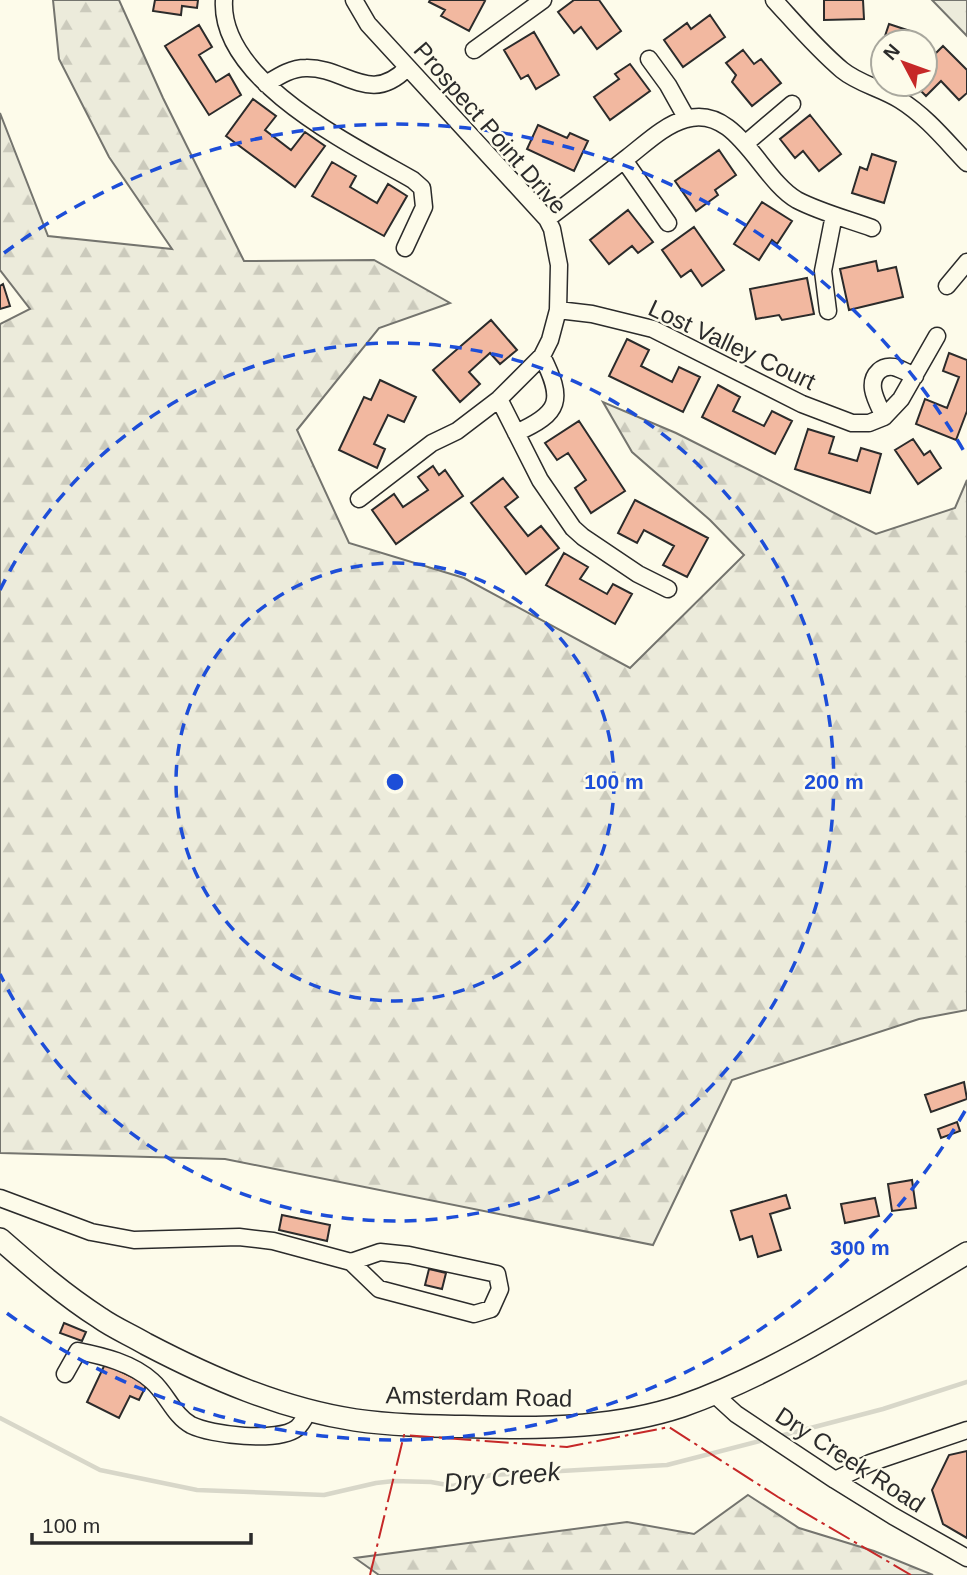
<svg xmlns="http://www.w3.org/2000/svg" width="967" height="1575" viewBox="0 0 967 1575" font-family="Helvetica,sans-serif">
	<defs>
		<pattern id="forest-firs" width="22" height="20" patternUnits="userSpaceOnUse" patternTransform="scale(1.75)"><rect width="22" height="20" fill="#ecebdb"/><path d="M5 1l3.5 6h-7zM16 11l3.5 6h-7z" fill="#cbcabc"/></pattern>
	</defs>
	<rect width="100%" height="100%" fill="#fdfbea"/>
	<path fill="url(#forest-firs)" stroke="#74746e" stroke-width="2" d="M53,0H119L163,98L244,261L374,260L450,303L379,328L297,430L349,543L464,578L630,668L744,555L710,520L632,452L603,402L676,433L876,534L955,508L967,480V1010L919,1019L732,1080L653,1245L225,1159L0,1153V324L30,309L0,270V113L48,236L172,249L109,157L59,59Z
		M932,0H967V36Z
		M748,1495L799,1528L874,1551L933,1575H379L355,1558L627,1522L694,1534Z"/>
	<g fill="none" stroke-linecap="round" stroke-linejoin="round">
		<path stroke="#d8d7c9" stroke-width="4.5" d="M0,1418L100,1470L197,1490L324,1495L376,1483L394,1481L431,1482L453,1486L491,1475L667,1465L764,1440
			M780,1436L883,1409L967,1382"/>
	</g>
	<path fill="#f2b8a0" stroke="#2b2b2b" stroke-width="2" d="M155,0H198L197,8L182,6L181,15L153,11Z
		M430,0H483L485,1L469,31L441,16L445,10L429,2Z
		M574,0H599L621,31L597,49L581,27L574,33L558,12Z
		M824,0H863L864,19L824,20Z
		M710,15L725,37L683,67L664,40L687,23L691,29Z
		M889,24L913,32L910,42H883Z
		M199,25L212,47L199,55L216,82L229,74L241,95L209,115L165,46Z
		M534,32L559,75L536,89L528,75L521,79L504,50Z
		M883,43V67L876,65Z
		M943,46L967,70V93L959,100L941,81L926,96L914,84H925V64Z
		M743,50L754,64L761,59L781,83L752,106L732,82L736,75L726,63Z
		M630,64L650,91L610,120L594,97L619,79L615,74Z
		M253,99L276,116L265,130L291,150L305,132L325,146L295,187L226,136Z
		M810,115L841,154L819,171L803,151L795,158L780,139Z
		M538,125L567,138L570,133L588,141L574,171L527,149Z
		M719,150L736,175L715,190L718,195L696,211L675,181Z
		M872,154L896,162L884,203L852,193L860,167L867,170Z
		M332,162L356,176L350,187L377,203L388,184L407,196L384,236L312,196Z
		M762,202L792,221L777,244L772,240L759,260L734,244Z
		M628,210L653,242L638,253L632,246L609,264L590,240Z
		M694,227L724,270L702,286L691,270L681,277L662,250Z
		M876,261L878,271L896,267L903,297L849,310L840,269Z
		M807,278L814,314L782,320L779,315L756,319L750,289Z
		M3,284L10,306L0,309V286Z
		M491,320L517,350L500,364L490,353L469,372L480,384L460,402L433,370Z
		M627,339L649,350L641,366L672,382L679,367L700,377L683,412L609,376Z
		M949,353L967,360V411L956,440L916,424L925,399L947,408L959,377L943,371Z
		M380,380L416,397L404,422L388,415L374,444L385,449L377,468L339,450L364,397L371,400Z
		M718,385L740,397L733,411L764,426L772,411L792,421L775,454L702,417Z
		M579,421L625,491L591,513L575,488L586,480L568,453L557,460L545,443Z
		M808,429L834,437L829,453L857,461L861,448L881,454L870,493L795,469Z
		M913,439L924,455L930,451L941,468L918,484L895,450Z
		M433,466L439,475L445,470L463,496L396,544L372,510L394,494L403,507L428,490L418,477Z
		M503,478L518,497L505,507L528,536L541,526L559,548L526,574L471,503Z
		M635,500L708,538L687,577L663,565L674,546L644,530L637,543L618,533Z
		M564,553L588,567L580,579L607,594L613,584L632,594L615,624L546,585Z
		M964,1082L967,1099L931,1112L925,1095Z
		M957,1122L960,1131L941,1138L938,1129Z
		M912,1180L916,1208L892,1211L888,1184Z
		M786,1195L790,1208L770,1214L781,1250L758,1257L752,1236L740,1240L731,1211Z
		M875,1198L879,1216L845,1223L841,1204Z
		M282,1215L330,1225L327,1241L279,1230Z
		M429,1269L446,1273L442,1289L425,1285Z
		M64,1323L86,1332L82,1341L60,1333Z
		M105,1364L147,1384L139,1400L130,1396L119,1418L87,1402Z
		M967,1451V1538L943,1524L932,1490L949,1455Z"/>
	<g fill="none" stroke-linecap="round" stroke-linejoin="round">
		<g stroke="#2b2b2b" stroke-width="19">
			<path id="minor" d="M224,0C219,81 354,146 413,180L422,188L424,207L405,248
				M354,0L368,24L547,219L552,229L559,265L558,310L550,340L542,356L499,399L457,431L432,443L359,499
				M774,0C796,24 817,49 842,70C859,84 881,88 900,100C926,116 946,141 967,163
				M474,50L543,0
				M649,59L668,85L687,119
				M266,84C279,76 291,68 306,68C345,67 370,106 407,68
				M745,144L792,104
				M624,160L668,223
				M547,219C574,199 601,178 628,157C645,144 664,125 686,119C737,104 760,179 797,200C820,212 847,219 872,228
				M947,286L967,262
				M558,310L592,314L653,329L802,404L852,423H869L884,417L901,399L937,336
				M828,311L823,271L834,215
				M499,399L540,480L573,528L583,537L638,574L668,589
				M884,417C878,403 865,384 879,371C883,367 888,366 894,367C901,369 908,373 915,376
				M516,433C561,413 564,400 542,356
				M0,1198L91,1232L134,1240L239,1237L273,1241L351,1262L379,1289L474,1314L491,1309L500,1289L497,1274L409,1255L380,1252L351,1262
				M65,1374L78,1351C103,1356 132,1363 152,1381C167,1394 174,1416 191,1425C211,1435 278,1443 297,1428C302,1424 306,1415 309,1410
				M713,1393L736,1414L835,1480L893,1516L967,1558
				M835,1480L870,1463L967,1430"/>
		</g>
		<g stroke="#2b2b2b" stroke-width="24">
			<path id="major" d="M0,1239C32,1267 64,1295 100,1318C114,1328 131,1335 146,1344C211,1378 282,1409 355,1420C397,1426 440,1426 482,1427C548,1429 619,1427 682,1406C782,1371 876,1307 967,1253"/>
		</g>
		<use href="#minor" stroke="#fdfbea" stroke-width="16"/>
		<use href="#major" stroke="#fdfbea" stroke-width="21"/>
		<path stroke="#c62828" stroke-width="2" stroke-dasharray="24 5 3.5 5" stroke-linecap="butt" d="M370,1575L404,1435L567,1447L669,1427L778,1497L911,1575"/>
	</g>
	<g fill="none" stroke="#1d4ed8" stroke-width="3.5" stroke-dasharray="12 9">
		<circle cx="395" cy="782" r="219"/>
		<path d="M0 590A439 439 0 1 1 0 974"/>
		<path d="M965 1111A658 658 0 0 1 4 1311M4 253A658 658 0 0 1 965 453"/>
	</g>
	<g text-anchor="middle" stroke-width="5" stroke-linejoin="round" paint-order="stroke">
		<g font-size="24" fill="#2b2b2b" stroke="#fdfbea">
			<text transform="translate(490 128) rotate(49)" y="8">Prospect Point Drive</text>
			<text transform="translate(732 345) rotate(25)" y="8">Lost Valley Court</text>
			<text transform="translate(479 1397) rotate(1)" y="8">Amsterdam Road</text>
			<text transform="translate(850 1460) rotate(33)" y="8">Dry Creek Road</text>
		</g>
		<g font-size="26" font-style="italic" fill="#2b2b2b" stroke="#fdfbea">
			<text transform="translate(502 1477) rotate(-6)" y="9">Dry Creek</text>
		</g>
	</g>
	<circle cx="395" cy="782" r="10" fill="#1d4ed8" stroke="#fdfbea" stroke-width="3.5"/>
	<g font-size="21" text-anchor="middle" font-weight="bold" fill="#1d4ed8" stroke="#fdfbea" stroke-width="5" stroke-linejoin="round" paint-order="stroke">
		<text x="614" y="789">100 m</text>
		<text x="834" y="789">200 m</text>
		<text x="860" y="1255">300 m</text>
	</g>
	<g transform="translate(904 63) rotate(311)"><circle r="33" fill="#fdfbea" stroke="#a9a89e" stroke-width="2"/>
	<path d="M0-5L12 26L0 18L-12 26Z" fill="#c62828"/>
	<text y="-10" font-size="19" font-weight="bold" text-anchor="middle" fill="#2b2b2b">N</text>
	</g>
	<path d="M32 1533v10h219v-10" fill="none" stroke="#2b2b2b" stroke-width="3.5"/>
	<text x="42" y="1533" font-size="21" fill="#2b2b2b" stroke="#fdfbea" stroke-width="5" paint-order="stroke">100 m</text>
</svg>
